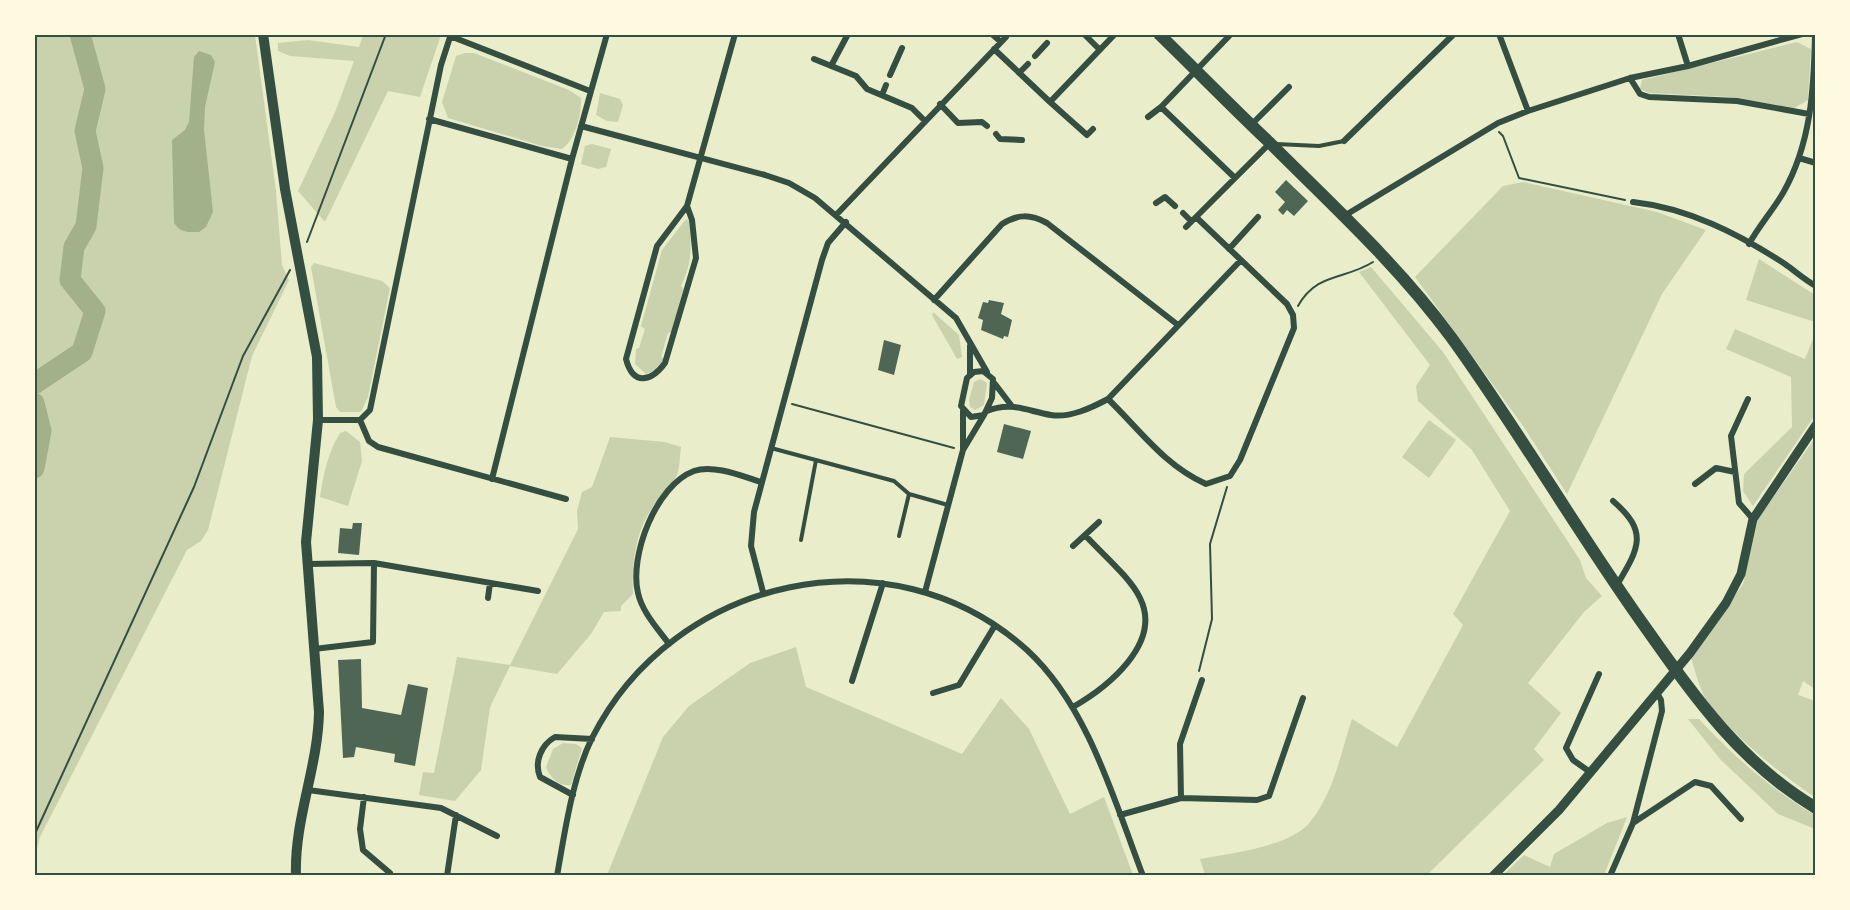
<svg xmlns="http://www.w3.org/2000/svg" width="1850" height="910" viewBox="0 0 1850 910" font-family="'Times New Roman',serif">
	<rect width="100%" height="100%" fill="#e9edc9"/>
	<path fill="#cad2ad" d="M35,35H255L276,191L282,265L289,280L252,356L208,530L201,541L187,550L40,837L35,856Z
		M363,35H441L420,97L388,91L325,222L298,191L336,110L354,61L290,56L278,51V43L308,40L359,47Z
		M1797,42L1811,49L1808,100L1794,108L1730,97L1649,93L1640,89L1642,80Z
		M465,53H474L569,90L581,98C582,114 575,140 562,149L542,146L448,118L442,102L456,56Z
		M600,93L620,99L623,105L618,122L607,121L596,115Z
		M592,144L611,149L606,167L598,169L581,164L585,146Z
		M1523,182L1657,212L1706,230L1662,294L1567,494L1523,426L1415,277L1503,186Z
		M686,219L689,221C692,248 692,262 681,286L683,289L672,332L668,333L661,357L665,359L652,372L646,374L635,364L636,349L639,348L645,329L641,326L662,250Z
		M1759,259L1815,295V322L1746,300Z
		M314,263L382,281L390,288L368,397L361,412H340L336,407L311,267Z
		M1371,267L1443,352L1580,560L1586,578L1602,596L1584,612L1528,683L1561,713L1534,749L1544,760L1427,875H1205L1200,859C1231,853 1291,847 1311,821C1334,792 1341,752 1352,719L1397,747L1463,625L1453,614L1510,511L1472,450L1418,401L1416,386L1430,365L1359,272Z
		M933,312L959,335L962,357L957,359L932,315Z
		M1735,329L1805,359L1815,334V415L1753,506L1743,491L1744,474L1792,427L1791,377L1726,349Z
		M980,379L987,383L984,405L975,410L970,407L969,400L974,382Z
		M1429,420L1456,440L1429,478L1402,457Z
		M346,431L360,442L362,461L348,506L320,497C323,476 328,452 340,433Z
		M610,437L665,442L681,447C680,456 680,471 675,479C667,492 655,502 647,516C634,541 632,567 633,594L621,606V611L604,612L591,634L557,674L510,666L490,707L481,770L455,801L419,795L423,772L434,773L457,657L510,665L578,529L577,511L582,492L592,487Z
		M1815,438V689L1803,681L1798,695L1815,701V797C1785,778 1719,725 1703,694C1698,683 1695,670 1691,658L1743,584L1758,519Z
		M796,647L806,687L962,754L1001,698L1029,729L1070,814L1104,797L1133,875H607L663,737L689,706L750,663Z
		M1688,719H1699C1733,756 1772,790 1815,815V829L1778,814L1720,759Z
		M563,743L576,744L582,748L571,785C558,787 550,777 546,767L553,749Z
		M1627,817L1604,875H1503L1524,855L1550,867L1554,854L1607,823Z"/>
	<path fill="#a3b18a" d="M199,51L211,55L215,62L205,107L204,130L213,212L206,227L199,232H187L179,229L174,223L172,140L185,130L189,122L194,57Z"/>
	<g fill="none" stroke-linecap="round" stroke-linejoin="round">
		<path stroke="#a3b18a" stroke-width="21" d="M34,384L82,352L95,311L70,280L74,247L86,226L93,168L85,131L95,89L80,34
			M34,403L41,431L34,468"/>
	</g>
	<path fill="#4f6655" d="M1286,180L1308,201L1294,216L1287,210L1283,215L1278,210L1285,202L1275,192Z
		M989,300L1004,303L1001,314L1012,320L1008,337L1004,336L1003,339L981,330L983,320L978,318L983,302L988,303Z
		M884,340L901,345L894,375L878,370Z
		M1004,424L1031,431L1023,459L997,452Z
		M353,523H362L359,555L338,553L340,528L352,529Z
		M361,659L362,708L401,715L408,684L428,688L415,766L394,762L395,754L356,747L354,757L343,758L338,660Z"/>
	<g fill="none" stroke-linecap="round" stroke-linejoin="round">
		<path stroke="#344e41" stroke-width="2" d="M1499,132L1503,136L1519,178L1625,200
			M307,242L386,34
			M1298,306C1317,272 1345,280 1373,262
			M792,404L954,448
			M1199,671L1212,619L1210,544L1227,487
			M34,836L194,487L243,356L290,270"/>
		<path stroke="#344e41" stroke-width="4" d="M1276,144L1319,146L1344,141
			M771,448L894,481L909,494L948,505
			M899,536L909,494
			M801,540L816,460"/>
		<path stroke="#344e41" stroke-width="6" d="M1084,34L1100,50
			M1499,34L1528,111
			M1678,34L1688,66
			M993,35L1001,42
			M450,36L590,91
			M994,49L1050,102L1115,34
			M1035,56L1047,43
			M814,59L856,76L867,89L912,108L924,120
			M831,66L848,34
			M1019,73L1028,64
			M890,75L902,48
			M1630,78L1640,94L1649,97L1737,101L1809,114
			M882,95L886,85
			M1050,102L1087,135L1093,129
			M940,104L958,123L982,122L987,126
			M1161,107L1235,178
			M1148,117L1161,107L1231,34
			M429,119L572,159
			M1251,125L1289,87
			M581,126L765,175L789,183L815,198L956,318L987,372
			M996,134L1000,139L1022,140
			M1344,141L1454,34
			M1799,158L1816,163
			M1633,202C1688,208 1739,234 1785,264C1795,271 1805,280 1816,286
			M1156,203L1165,197L1175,206
			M687,206L657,246L626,359C633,386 651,382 665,363L696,258L692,220L687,206L735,34
			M1183,213L1191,221
			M837,214L1006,37
			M1344,216L1498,123L1528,111L1630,78L1688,66L1802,34
			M1186,227L1270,143
			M1749,244C1759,226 1773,210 1783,193C1811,144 1814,89 1815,34
			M1229,249L1258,217
			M934,300L1002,224C1018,214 1030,214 1047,223L1178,325
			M983,371L993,379L992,398L984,415L971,417L961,406L967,378L974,372Z
			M970,375V346
			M995,384L1011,405
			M1108,399C1140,430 1164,465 1206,484L1230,476L1240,460L1294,328L1293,315L1287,304L1197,218
			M1748,399L1731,436L1739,503L1753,519
			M987,411C1011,401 1027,411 1051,415C1070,418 1091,408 1108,399L1241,260
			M318,420H360L370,410L441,65L451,34
			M360,420L369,441L378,447L566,499
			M963,450L984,415
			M492,479L572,159L607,34
			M1695,484L1716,468L1735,472
			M1613,501C1649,532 1639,548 1617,585
			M1073,546L1099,522
			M307,564L374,563L538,591
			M763,592L751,546L754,512L822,260L828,243L846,222
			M925,592L963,450V411
			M488,598L490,583
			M669,644C658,629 642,612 638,593C629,556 656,485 694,471C713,464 742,476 761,482
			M314,649L373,642L374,563
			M852,681L883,583
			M933,693L959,685L994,627
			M1073,707C1106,688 1163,644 1140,598C1130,577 1101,553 1085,535
			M1590,772L1573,760L1566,748L1599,674
			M308,790L441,808L497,836
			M573,795L540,777C534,762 541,745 555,737L592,739
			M364,797L360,829L363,850L390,873
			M1181,798L1180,744L1202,680
			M1120,815L1181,798L1257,800L1269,796L1303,698
			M1633,823L1695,782L1711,786L1741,819
			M447,876L456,815
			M557,876C565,831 572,779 592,738C673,577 891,527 1027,650C1088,706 1114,800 1143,876
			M1610,876L1633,823L1662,711L1661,700L1657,693"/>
		<path stroke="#344e41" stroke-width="9" d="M1493,876L1559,810L1690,653L1726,603L1741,574L1753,519L1816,425"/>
		<path stroke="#344e41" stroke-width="10" d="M263,34L285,189L317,357L318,420L306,542L319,712C318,768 294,819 296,876"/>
		<path stroke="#344e41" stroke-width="12" d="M1159,34C1196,70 1232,107 1269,142C1332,205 1398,265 1451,337C1520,432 1579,535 1648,631C1696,699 1742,764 1816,808"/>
	</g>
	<rect width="1850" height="910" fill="none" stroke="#fefae0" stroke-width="72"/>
	<rect x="36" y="36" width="1778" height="838" fill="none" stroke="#344e41" stroke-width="2"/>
</svg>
